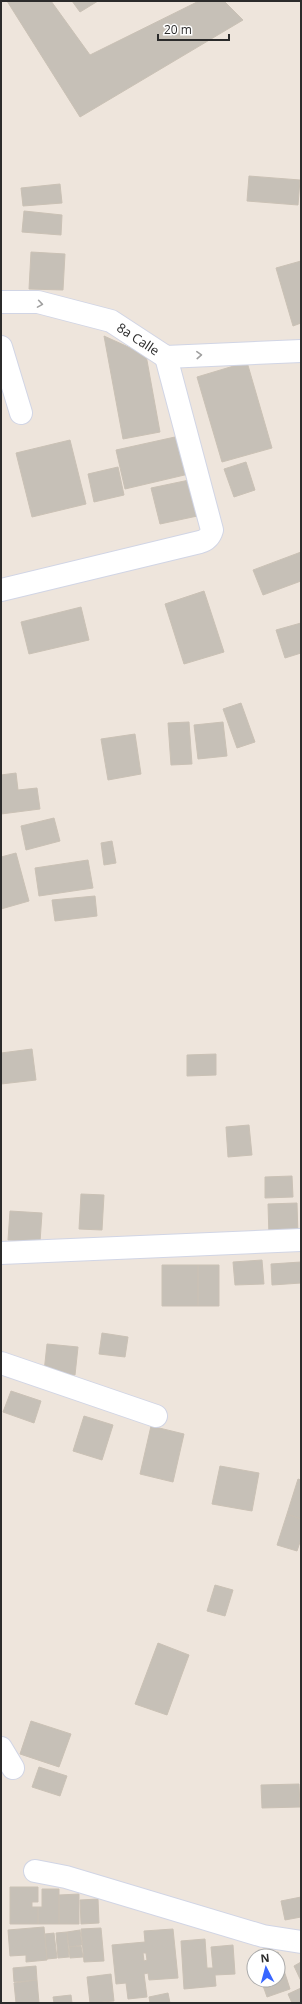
<svg xmlns="http://www.w3.org/2000/svg" width="302" height="2004" viewBox="0 0 302 2004" font-family="'Open Sans',sans-serif">
	<rect width="100%" height="100%" fill="#eee5dc"/>
	<path fill="#c6c0b7" stroke="#cac1b5" fill-rule="evenodd" d="M7,1H51L90,55L199,1H224L243,20L80,117Z
		M72,1H98L80,12Z
		M249,176L300,180L298,205L247,201Z
		M60,184L62,203L23,206L21,188Z
		M24,211L62,215L61,235L22,232Z
		M31,252L65,254L63,290L29,289Z
		M301,261V323L293,326L276,268Z
		M104,336L146,355L160,432L123,439Z
		M247,362L272,448L222,462L197,377Z
		M184,435L193,473L125,489L116,450Z
		M70,440L86,504L32,517L16,453Z
		M246,462L255,490L234,497L224,469Z
		M118,467L124,495L94,502L88,474Z
		M194,479L202,515L160,524L151,488Z
		M301,552V581L263,595L253,570Z
		M204,591L224,652L184,664L165,604Z
		M81,607L89,640L29,654L21,622Z
		M301,623V653L285,658L276,630Z
		M241,703L255,742L237,748L223,709Z
		M189,722L192,764L171,765L168,723Z
		M223,722L227,756L198,759L194,725Z
		M135,734L141,774L108,780L101,739Z
		M16,773L18,790L37,788L40,809L1,814V775Z
		M54,818L60,841L26,850L21,826Z
		M112,841L116,863L104,865L101,843Z
		M16,853L29,901L1,909V857Z
		M88,860L93,888L39,896L35,868Z
		M95,896L97,916L55,921L52,900Z
		M32,1049L36,1080L1,1084V1053Z
		M216,1054V1075L187,1076V1055Z
		M249,1125L252,1155L228,1157L226,1127Z
		M292,1176L293,1197L265,1198V1177Z
		M81,1194L104,1195L102,1230L79,1229Z
		M297,1203L298,1236L269,1237L268,1204Z
		M10,1211L42,1213L40,1242L8,1240Z
		M262,1260L264,1284L235,1285L233,1262Z
		M301,1262V1283L272,1285L271,1264Z
		M162,1265H198V1306H162Z
		M198,1265H219V1306H198Z
		M102,1333L128,1337L125,1357L99,1354Z
		M47,1344L78,1347L75,1375L44,1372Z
		M11,1391L41,1401L34,1423L3,1412Z
		M84,1416L113,1425L102,1460L73,1451Z
		M151,1426L184,1434L173,1482L140,1474Z
		M220,1466L259,1473L252,1511L212,1504Z
		M298,1479L301,1480V1519L287,1514Z
		M287,1514L301,1519V1539L297,1551L277,1545Z
		M215,1585L233,1590L225,1616L207,1611Z
		M158,1643L189,1655L167,1715L135,1704Z
		M31,1721L71,1734L59,1767L20,1754Z
		M39,1767L67,1776L60,1796L32,1787Z
		M299,1784L300,1807L262,1808L261,1785Z
		M10,1887H38V1902H32V1907H38V1924H10Z
		M42,1889H59V1924H38V1907H42Z
		M79,1894V1924H59V1895Z
		M301,1897V1917L285,1920L281,1901Z
		M98,1899L99,1923L81,1924L80,1900Z
		M44,1927L47,1960L26,1962V1955L10,1956L8,1930Z
		M101,1928L104,1961L84,1962L81,1929Z
		M173,1929L178,1978L149,1980L148,1973L144,1974L147,1997L128,1999L126,1983L116,1984L112,1945L145,1942L144,1931ZM143,1953H146L147,1960L144,1961Z
		M80,1930L82,1945L69,1947L67,1932Z
		M67,1932L69,1957L58,1958L56,1933Z
		M54,1933L57,1958L47,1959L45,1934Z
		M205,1939L207,1968H213L211,1947L233,1945L235,1974L215,1975L216,1986L184,1989L181,1941Z
		M81,1946L83,1957L70,1958L69,1947Z
		M278,1952L290,1989L267,1997L261,1980H278V1956H265Z
		M301,1962V1981L294,1966Z
		M36,1966L37,1980L14,1982L13,1968Z
		M111,1974L114,2001L90,2003L87,1977Z
		M37,1980L39,2003H16L14,1983Z
		M301,1988V2003H292L288,1994Z
		M168,1993L170,2003H150L149,1997Z
		M71,1995L72,2003H54L53,1997Z"/>
	<g fill="none" stroke-linecap="round" stroke-linejoin="round">
		<g stroke="#d1d5e5" stroke-width="24">
			<g id="minor">
				<path id="s1" d="M1,302H38L111,321L166,357L301,351"/>
				<path d="M1,347L21,413"/>
				<path d="M1,590L200,542C207,540 210,537 212,530L166,357"/>
				<path d="M1,1253L301,1240"/>
				<path d="M1,1363L156,1416"/>
				<path d="M1,1748L13,1768"/>
				<path d="M35,1871L66,1877L263,1936L301,1942"/>
			</g>
		</g>
		<use href="#minor" stroke="#fff" stroke-width="22"/>
	</g>
	<defs><path id="oneway-chevron" d="M-2-3.5L2.5 0L-2 3.5" fill="none" stroke-width="1.6" stroke-linecap="round" stroke-linejoin="round"/></defs>
	<g stroke="#a0a0a0">
		<use href="#oneway-chevron" transform="translate(40 304) rotate(9)"/>
		<use href="#oneway-chevron" transform="translate(199 355) rotate(-3)"/>
	</g>
	<g text-anchor="middle" stroke-width="3" stroke-linejoin="round" paint-order="stroke">
		<g font-size="13" fill="#2b2b2b" stroke="#fff">
			<text dy="5" stroke="none"><textPath href="#s1" startOffset="145">8a Calle</textPath></text>
		</g>
	</g>
	<rect width="302" height="2004" fill="none" stroke="#2b2b2b" stroke-width="4"/>
	<g transform="translate(266 1968) rotate(354)"><circle r="19" fill="#ffffff" stroke="#aaaaaa"/>
	<path d="M0-3L7 15L0 10L-7 15Z" fill="#3866ff"/>
	<text y="-6" font-size="11" font-weight="bold" text-anchor="middle" fill="#2b2b2b">N</text>
	</g>
	<path d="M158 34v6h71v-6" fill="none" stroke="#2b2b2b" stroke-width="2"/>
	<text x="164" y="34" font-size="12" fill="#2b2b2b" stroke="#ffffff" stroke-width="3" paint-order="stroke">20 m</text>
</svg>
